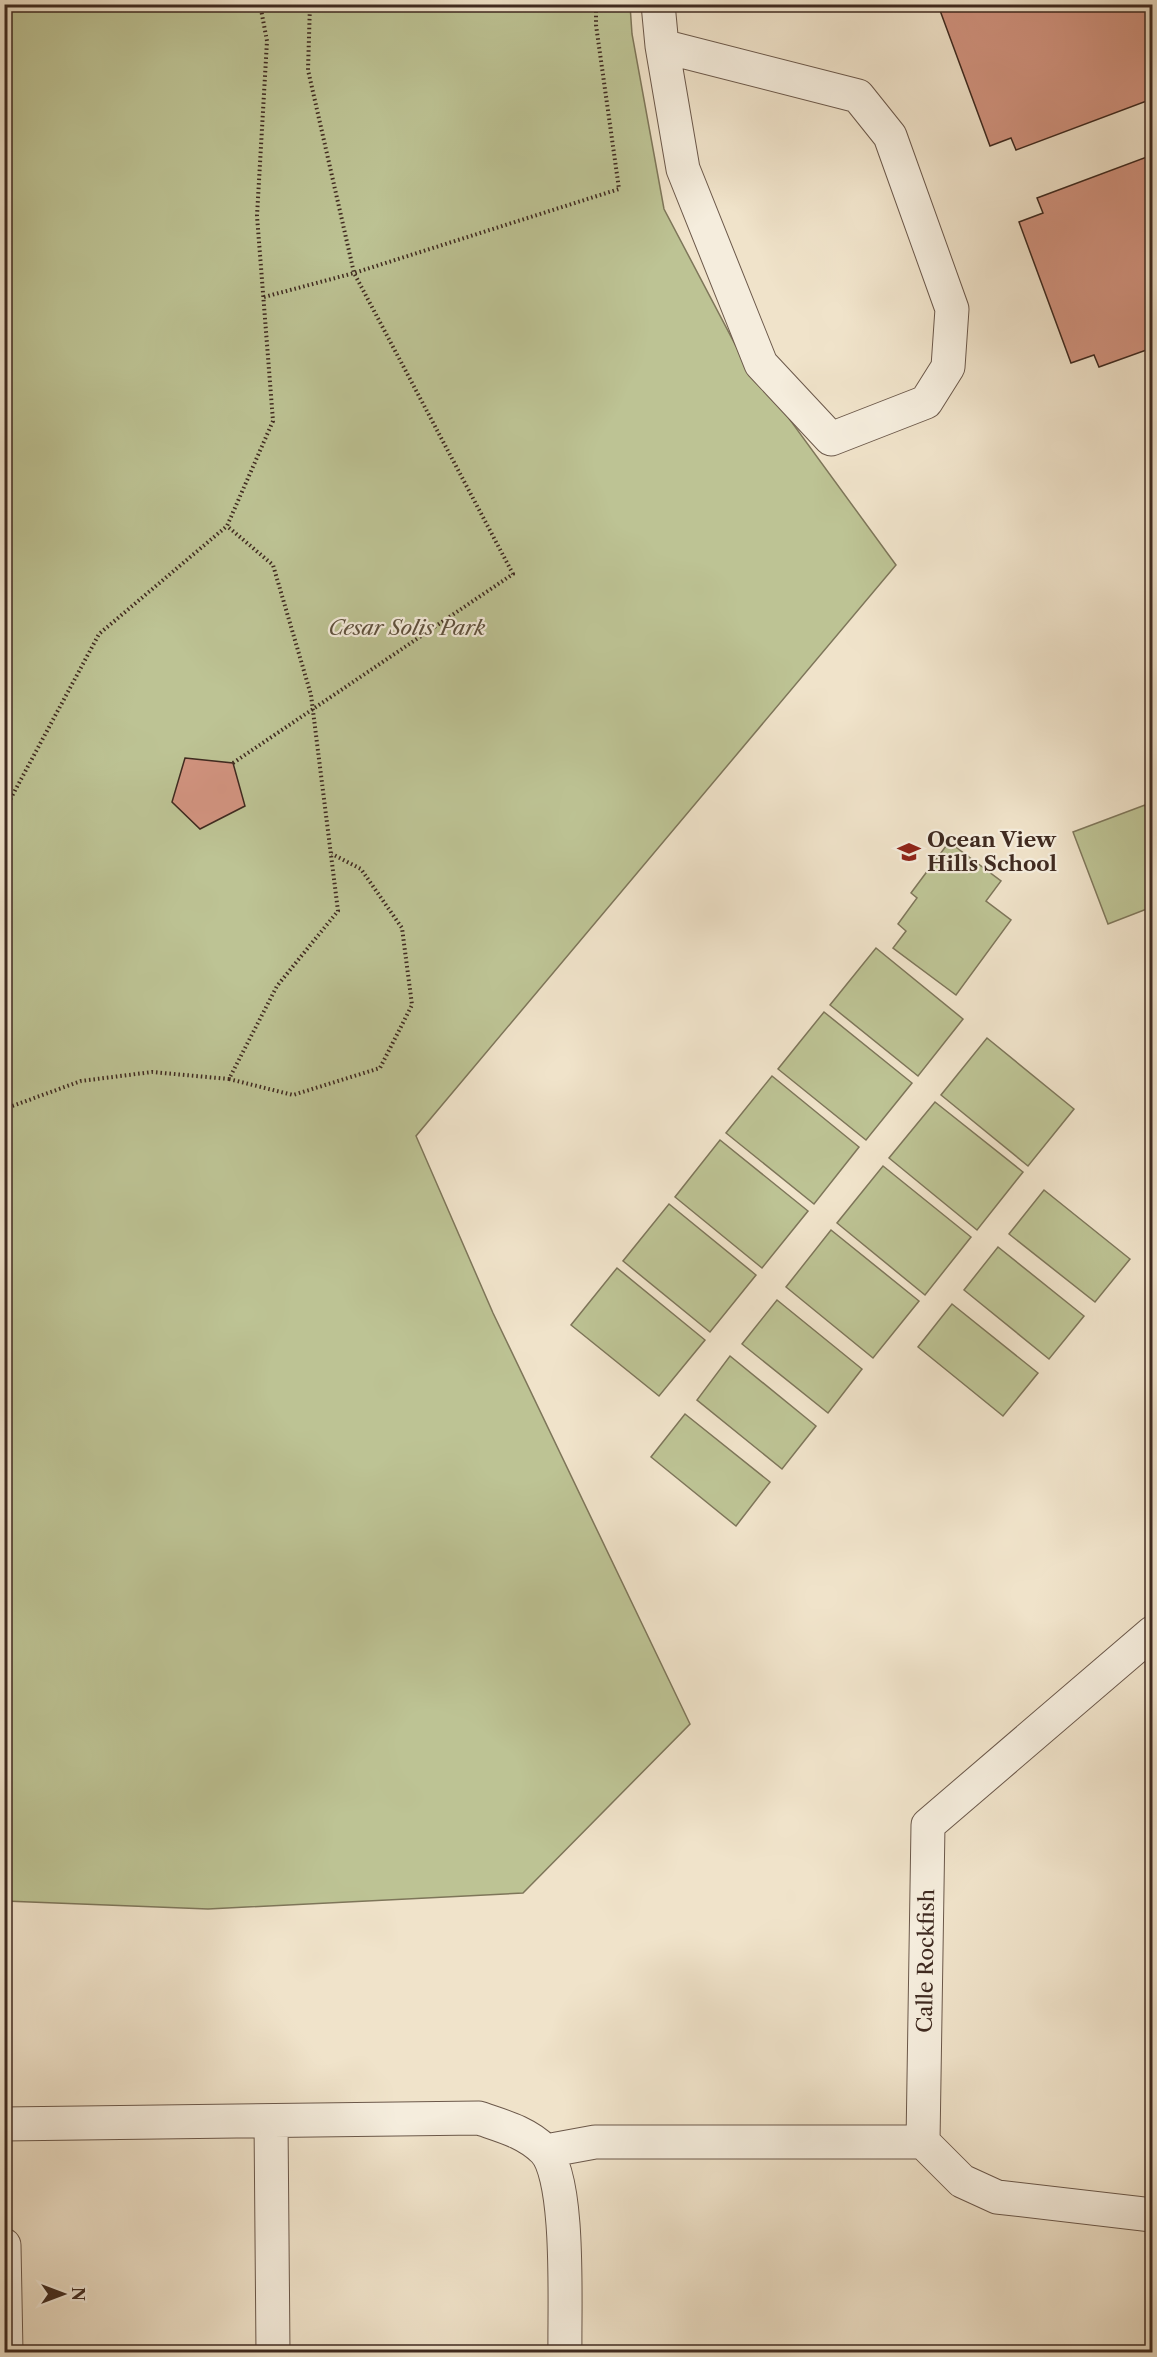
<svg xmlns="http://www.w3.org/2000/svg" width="1157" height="2357" viewBox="0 0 1157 2357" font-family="'Libre Caslon Text',serif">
	<rect width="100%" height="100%" fill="#f0e3ca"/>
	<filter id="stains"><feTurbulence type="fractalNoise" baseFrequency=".00333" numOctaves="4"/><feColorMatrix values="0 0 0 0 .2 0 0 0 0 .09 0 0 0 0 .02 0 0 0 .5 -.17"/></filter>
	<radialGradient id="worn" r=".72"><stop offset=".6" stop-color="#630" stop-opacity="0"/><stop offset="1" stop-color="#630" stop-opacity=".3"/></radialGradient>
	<path fill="#bdc394" stroke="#7e765a" stroke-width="1.5" d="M5,5H630L632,34L664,209L736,346L896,565L416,1136L493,1313L690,1724L523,1893L208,1909L5,1901Z
		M1145,805L1152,824V907L1108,924L1073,832Z
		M949,842L1001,881L986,901L1011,920L956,995L893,948L906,931L898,924L917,898L911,893Z
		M876,948L963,1019L918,1076L830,1005Z
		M824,1012L912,1083L866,1140L778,1069Z
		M987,1038L1074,1109L1028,1166L941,1095Z
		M772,1076L859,1147L814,1204L726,1133Z
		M935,1102L1023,1172L977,1230L889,1158Z
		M720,1140L808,1211L762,1268L675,1197Z
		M883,1166L971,1237L925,1295L837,1223Z
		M1044,1190L1130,1259L1095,1302L1009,1234Z
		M669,1204L756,1275L710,1332L623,1261Z
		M831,1230L919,1301L873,1358L786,1287Z
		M998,1247L1084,1316L1049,1359L964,1290Z
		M617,1268L705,1340L659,1396L571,1325Z
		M777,1300L862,1369L828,1413L742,1344Z
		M952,1304L1038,1373L1003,1416L918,1347Z
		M730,1356L816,1426L782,1469L697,1400Z
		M685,1414L770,1482L736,1526L651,1457Z"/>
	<path fill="#d1937f" stroke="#3f2a20" stroke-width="1.5" d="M1152,4V99L1016,150L1011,138L990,146L938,5Z
		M1152,155V348L1099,367L1094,355L1071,363L1019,222L1043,213L1037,198Z
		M185,758L233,763L245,806L200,829L172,802Z"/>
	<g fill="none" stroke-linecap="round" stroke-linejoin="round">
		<g stroke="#6b584a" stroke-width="35">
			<path id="minor" d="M658,4L662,46L683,169L761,364L831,439L926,402L948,367L952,309L890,136L858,96L662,46
				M1152,1633L928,1825L923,2142L962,2181L997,2197L1152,2215
				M271,2121L273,2352
				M4,2124L479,2118C502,2126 526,2132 544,2150C571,2177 564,2312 565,2352
				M546,2151L595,2142H923
				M4,2245L6,2352"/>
		</g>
		<path stroke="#3f2a20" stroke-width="4" stroke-dasharray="1.5 3" stroke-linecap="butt" d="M264,297L354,273L308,70L310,4
			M233,763L513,574L354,273L619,189L596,25V4
			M4,811L99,634L227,526L273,421L257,216L267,41L260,4
			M229,1079L293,1095L380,1068L412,1005L402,928L361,869L332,854
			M4,1109L81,1081L152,1072L229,1079L277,986L338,911L311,695L273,565L227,526"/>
		<use href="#minor" stroke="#f5eddd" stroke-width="33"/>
	</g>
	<defs>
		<g id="school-bare" transform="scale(1.8)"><path d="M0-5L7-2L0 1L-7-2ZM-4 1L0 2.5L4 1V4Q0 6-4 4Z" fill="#8f2418" stroke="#f5eddd" stroke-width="2.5" paint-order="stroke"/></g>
	</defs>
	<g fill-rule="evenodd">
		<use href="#school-bare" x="909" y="852"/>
	</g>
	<g text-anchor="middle" stroke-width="4.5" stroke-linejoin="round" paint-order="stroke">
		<g font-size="21" font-style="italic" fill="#5e503d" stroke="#f5eddd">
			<text x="407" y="635">Cesar Solis Park</text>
		</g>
		<g font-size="21" font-weight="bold" fill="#3f2a20" stroke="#f5eddd" text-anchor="start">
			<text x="927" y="847">Ocean View<tspan x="927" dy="24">Hills School</tspan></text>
		</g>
		<g font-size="21" fill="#3f2a20" stroke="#f5eddd">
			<text transform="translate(926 1961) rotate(-89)" y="7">Calle Rockfish</text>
		</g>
	</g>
	<rect width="1157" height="2357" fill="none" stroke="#f0e3ca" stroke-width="24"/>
	<rect x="6" y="6" width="1145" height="2345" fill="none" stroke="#3f2a20" stroke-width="3"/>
	<rect x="12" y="12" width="1133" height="2333" fill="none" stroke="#3f2a20" stroke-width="1.5"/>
	<g transform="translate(63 2294) rotate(90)" stroke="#f5eddd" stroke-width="4.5" paint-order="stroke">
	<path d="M0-4.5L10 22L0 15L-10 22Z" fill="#3f2a20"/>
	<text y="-9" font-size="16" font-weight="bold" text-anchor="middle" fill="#3f2a20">N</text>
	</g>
	<rect width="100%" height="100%" filter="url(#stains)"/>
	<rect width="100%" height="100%" fill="url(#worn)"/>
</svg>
